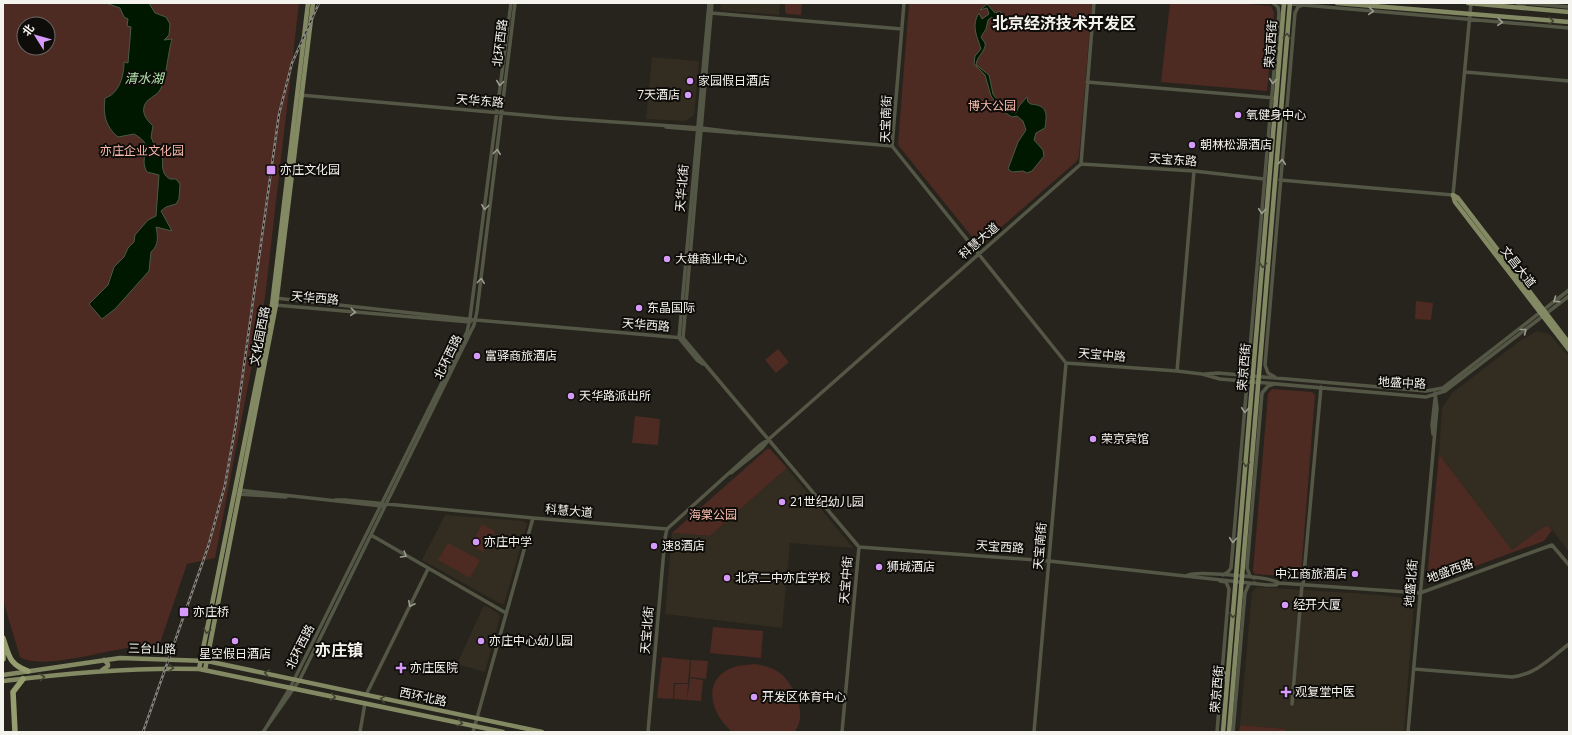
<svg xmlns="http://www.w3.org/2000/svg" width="1572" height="735" viewBox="0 0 1572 735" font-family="'Open Sans','Noto Sans SC',sans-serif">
	<rect width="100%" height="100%" fill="#27241d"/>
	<path fill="#322d20" d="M721,3H780L779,15L720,10Z
		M652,57L699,61L694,115L685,121L646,119Z
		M1537,331L1549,334L1569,356V552L1550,527H1543L1512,550L1439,454L1442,408L1452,393L1517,343Z
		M787,468L853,548L790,543L782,628L665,614L672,533L710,536Z
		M445,515L523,521L527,524L504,604L499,603L422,560Z
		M1257,587L1381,595L1411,599L1414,603L1404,732H1286V729L1240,725L1252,592Z
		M486,606L499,614L500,617L485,672L457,664L483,607Z"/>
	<path fill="#4d2a22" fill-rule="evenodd" d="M3,3H299L265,297L215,558L187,564L158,649C151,648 143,646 136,647C109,649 41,671 20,657L3,600ZM24,24H48V48H24Z
		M785,3H802L801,15L787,14L785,12Z
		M909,3H1092L1079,156L1077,161L982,244L977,243L898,145Z
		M1170,3H1235L1271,6L1274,13L1267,91L1161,82Z
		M1416,301L1433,303L1431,320L1415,319Z
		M778,349L789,362L776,373L765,360Z
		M1272,389L1312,392L1315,395L1301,573L1297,577L1255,574L1253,571L1268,394Z
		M635,416L660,419L658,445L632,443Z
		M767,449H770L787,468L710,536L672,533Z
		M1439,454L1512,550L1543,527L1548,526L1552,530L1544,541L1432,582L1427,578Z
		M482,524L495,531L483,552L471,545Z
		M448,543L480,560L470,578L438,560Z
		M713,627L763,631L761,658L710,653Z
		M662,657L690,660L688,683H674L673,699L657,698Z
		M691,660L708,661L706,679L690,677Z
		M755,664C776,667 787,675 795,694C801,708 803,718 795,732H732C711,714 700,679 734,667C740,665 749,665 755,664Z
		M690,678L703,680L701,701L687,700Z
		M675,684H688L687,700L674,699Z
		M1240,725L1286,729V732H1239Z"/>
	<path fill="#001800" stroke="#4a5a47" d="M106,3H149L155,13L166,17L170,24L169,35L164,40L172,39C168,52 166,81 160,90C156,97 146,98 144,107C142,115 148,121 153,126L151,137L154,144L161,147C165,158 158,173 170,179H176L180,184L179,199L176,204L166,207L161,211L172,231L156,227C158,236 159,245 151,252L149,271L115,309L102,319L89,304L108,285L114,267L124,257L128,248L134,242L135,235L148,220L156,216L159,175L147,172C137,155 158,147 134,134L118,137C105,126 103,114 105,98C119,94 124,76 124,62L128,63L131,27L127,26L128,19L124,17L120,8Z
		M987,4L995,13L1000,11L1005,22L997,26L992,17L988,20L986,29L981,37C982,39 984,41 985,43C987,50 976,57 976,65L989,75L993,94L1003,109L1016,113L1019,106L1027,97L1028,102C1031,105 1033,104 1037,105C1049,108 1046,119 1045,128L1036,133L1034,140L1043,150L1044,156L1032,171L1027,173L1023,171L1012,172L1008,169L1018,142L1026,130L1023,121L1017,116L1012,117L1001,110L991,96L985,75L974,64L975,56L981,49C977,36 971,26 979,13L982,19L989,14L987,8L980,10Z"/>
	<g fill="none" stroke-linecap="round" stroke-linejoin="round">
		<path stroke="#545745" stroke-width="3.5" d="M904,3L892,146L1066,363L1177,371L1202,374L1220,379L1426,397L1445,391L1569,296
			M1280,3L1569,28
			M1517,3L1527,8
			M1524,3L1569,7
			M711,13L902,29
			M1465,72L1569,81
			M1087,82L1274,98
			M300,95L557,118L701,128L742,133L892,146
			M666,127L737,133
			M1081,164L1194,171L1264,179
			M1280,180L1453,195L1471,3
			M275,298L476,320L683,338L859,547L842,732
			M275,305L470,322
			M683,338L712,3
			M703,364L697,360L679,338L709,3
			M1177,371L1194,171
			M1205,374L1218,373L1426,391L1443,388L1569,290
			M1275,377L1268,373L1265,365L1295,13L1298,7L1303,5
			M1433,434L1432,425L1435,399
			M731,473L761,449L767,442
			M239,490L382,506
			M238,494L286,497
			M335,500H345L533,518L667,529L759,446L769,439L1081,164L1094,3
			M371,535L506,613
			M859,547L1049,561L1267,585H1276L1279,583L1420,593L1552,545L1569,565
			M1188,575C1197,571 1273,577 1279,583
			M1223,575L1228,572L1231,568L1279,13L1278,7L1273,3
			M1254,578L1250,576L1247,568L1262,393L1268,386L1274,384
			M1303,585L1321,387
			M1414,669L1512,677C1535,675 1552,657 1569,644
			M366,695L428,569
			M1292,704L1302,585
			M264,731L290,688L467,332L470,318L511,3
			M263,732L299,681L474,325L477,311L515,3
			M360,732L365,703
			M473,732L533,518
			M648,732L665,538L667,529
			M1034,732L1066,363
			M1217,732L1229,589L1226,582L1220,581
			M1233,732L1245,593L1249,584L1255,583
			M1408,732L1437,408L1435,393"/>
		<path stroke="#838a63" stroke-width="4.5" d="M1337,3L1569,22
			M1468,3L1569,12
			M1453,195L1455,202L1569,350
			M1453,195L1458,198L1569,343
			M199,669L272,305L308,3
			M1222,669L1227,681
			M102,670L108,666V664L104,660
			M205,670L276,305L313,3
			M3,675L120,658L207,661L542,732
			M3,681C68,673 133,667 199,669L503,732
			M1223,732L1284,3
			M1229,732L1290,3"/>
		<path stroke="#969e6f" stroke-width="5.5" d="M3,638C9,656 9,664 28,671
			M3,653V659
			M15,732L13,692L23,679"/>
		<g stroke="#85837d" stroke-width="2.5">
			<path id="rail" d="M143,732L208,547L225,485L236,423L279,114L292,63L319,3"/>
		</g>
		<use href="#rail" stroke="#0f0d0a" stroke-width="1" stroke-dasharray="3" stroke-linecap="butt"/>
	</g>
	<defs><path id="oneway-chevron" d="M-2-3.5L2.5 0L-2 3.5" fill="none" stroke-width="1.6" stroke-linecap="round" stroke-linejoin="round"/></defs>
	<g stroke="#9c9d91">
		<use href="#oneway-chevron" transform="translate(1371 11) rotate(5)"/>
		<use href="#oneway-chevron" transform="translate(1500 22) rotate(5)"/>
		<use href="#oneway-chevron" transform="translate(1273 81) rotate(95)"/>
		<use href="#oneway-chevron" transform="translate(500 83) rotate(98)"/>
		<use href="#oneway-chevron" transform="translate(497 152) rotate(-83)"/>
		<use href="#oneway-chevron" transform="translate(1282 162) rotate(-85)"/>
		<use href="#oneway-chevron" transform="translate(485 207) rotate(97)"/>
		<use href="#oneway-chevron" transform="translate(1262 211) rotate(95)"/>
		<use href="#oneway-chevron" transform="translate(481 281) rotate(-83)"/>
		<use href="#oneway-chevron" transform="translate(1556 300) rotate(144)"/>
		<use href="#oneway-chevron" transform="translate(353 312) rotate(5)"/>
		<use href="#oneway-chevron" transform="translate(1524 331) rotate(-38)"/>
		<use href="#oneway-chevron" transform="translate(1245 410) rotate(95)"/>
		<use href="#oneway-chevron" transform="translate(1233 540) rotate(95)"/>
		<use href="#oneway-chevron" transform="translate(404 555) rotate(31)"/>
		<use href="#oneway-chevron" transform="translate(411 604) rotate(116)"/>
	</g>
	<g stroke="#434532">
		<use href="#oneway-chevron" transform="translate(1551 21) rotate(5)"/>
		<use href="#oneway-chevron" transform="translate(1287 36) rotate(-85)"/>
		<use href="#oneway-chevron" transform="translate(1263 265) rotate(95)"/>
		<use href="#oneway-chevron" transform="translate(1246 464) rotate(95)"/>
		<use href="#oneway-chevron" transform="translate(1233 615) rotate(95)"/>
		<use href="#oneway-chevron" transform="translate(207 631) rotate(102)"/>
		<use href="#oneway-chevron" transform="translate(171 668) rotate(2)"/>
		<use href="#oneway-chevron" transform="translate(267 673) rotate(-167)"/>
		<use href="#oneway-chevron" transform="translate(42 677) rotate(-7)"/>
		<use href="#oneway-chevron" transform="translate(333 697) rotate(11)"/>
		<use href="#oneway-chevron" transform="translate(383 699) rotate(-168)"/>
		<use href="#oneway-chevron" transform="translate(460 723) rotate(12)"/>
	</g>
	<g fill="#d69bfa" stroke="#0f0d0a" stroke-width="1.5">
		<circle cx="690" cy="81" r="4"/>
		<circle cx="688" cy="95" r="4"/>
		<circle cx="1238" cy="115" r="4"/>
		<circle cx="1192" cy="145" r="4"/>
		<rect x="266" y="165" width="10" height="10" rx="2"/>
		<circle cx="667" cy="259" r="4"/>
		<circle cx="639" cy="308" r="4"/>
		<circle cx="477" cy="356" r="4"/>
		<circle cx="571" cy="396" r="4"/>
		<circle cx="1093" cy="439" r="4"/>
		<circle cx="782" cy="502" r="4"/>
		<circle cx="476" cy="542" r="4"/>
		<circle cx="654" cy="546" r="4"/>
		<circle cx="879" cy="567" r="4"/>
		<circle cx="1355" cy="574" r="4"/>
		<circle cx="727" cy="578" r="4"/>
		<circle cx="1285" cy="605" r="4"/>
		<rect x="179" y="607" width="10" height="10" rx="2"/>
		<circle cx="235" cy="641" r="4"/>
		<circle cx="481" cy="641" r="4"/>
		<path d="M399 662h4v4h4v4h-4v4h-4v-4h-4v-4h4z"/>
		<path d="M1284 686h4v4h4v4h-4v4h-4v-4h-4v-4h4z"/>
		<circle cx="754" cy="697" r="4"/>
	</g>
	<g text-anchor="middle" stroke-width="4" stroke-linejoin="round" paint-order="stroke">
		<g font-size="12" fill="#f5f3ee" stroke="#0f0d0a">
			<text transform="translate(500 43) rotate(-83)" y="4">北环西路</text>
			<text transform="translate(1271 44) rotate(-86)" y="4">荣京西街</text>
			<text transform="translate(480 101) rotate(5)" y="4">天华东路</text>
			<text transform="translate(886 119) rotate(-88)" y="4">天宝南街</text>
			<text transform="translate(1173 160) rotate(4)" y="4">天宝东路</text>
			<text transform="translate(682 188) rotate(-85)" y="4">天华北街</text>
			<text transform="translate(979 241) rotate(-41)" y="4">科慧大道</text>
			<text transform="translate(1518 267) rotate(52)" y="4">文昌大道</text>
			<text transform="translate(315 298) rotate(5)" y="4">天华西路</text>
			<text transform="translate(646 325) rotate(5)" y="4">天华西路</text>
			<text transform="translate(260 336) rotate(-79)" y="4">文化园西路</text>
			<text transform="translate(1102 355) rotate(5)" y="4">天宝中路</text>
			<text transform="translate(448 357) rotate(-64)" y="4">北环西路</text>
			<text transform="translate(1244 367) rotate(-85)" y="4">荣京西街</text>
			<text transform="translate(1402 383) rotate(3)" y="4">地盛中路</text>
			<text transform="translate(569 511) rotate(5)" y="4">科慧大道</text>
			<text transform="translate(1040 546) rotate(-85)" y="4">天宝南街</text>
			<text transform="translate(1000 547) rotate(4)" y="4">天宝西路</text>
			<text transform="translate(1450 571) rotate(-20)" y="4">地盛西路</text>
			<text transform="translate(846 580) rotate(-85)" y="4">天宝中街</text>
			<text transform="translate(1411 583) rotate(-85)" y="4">地盛北街</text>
			<text transform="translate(647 630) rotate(-85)" y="4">天宝北街</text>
			<text transform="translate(300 647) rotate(-63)" y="4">北环西路</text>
			<text transform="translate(152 649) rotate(1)" y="4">三台山路</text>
			<text transform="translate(1217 689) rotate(-85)" y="4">荣京西街</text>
			<text transform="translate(423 697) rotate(12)" y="4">西环北路</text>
		</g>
		<g font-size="12" fill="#f5f3ee" stroke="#0f0d0a" text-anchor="start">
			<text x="698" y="85">家园假日酒店</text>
			<text x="680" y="99" text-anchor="end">7天酒店</text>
			<text x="1246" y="119">氧健身中心</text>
			<text x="1200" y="149">朝林松源酒店</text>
			<text x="280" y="174">亦庄文化园</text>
			<text x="675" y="263">大雄商业中心</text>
			<text x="647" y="312">东晶国际</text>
			<text x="485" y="360">富驿商旅酒店</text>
			<text x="579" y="400">天华路派出所</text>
			<text x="1101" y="443">荣京宾馆</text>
			<text x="790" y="506">21世纪幼儿园</text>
			<text x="484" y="546">亦庄中学</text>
			<text x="662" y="550">速8酒店</text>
			<text x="887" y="571">狮城酒店</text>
			<text x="1347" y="578" text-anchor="end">中江商旅酒店</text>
			<text x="735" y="582">北京二中亦庄学校</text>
			<text x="1293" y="609">经开大厦</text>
			<text x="193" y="616">亦庄桥</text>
			<text x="489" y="645">亦庄中心幼儿园</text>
			<text x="235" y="658" text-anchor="middle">星空假日酒店</text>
			<text x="410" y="672">亦庄医院</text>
			<text x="1295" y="696">观复堂中医</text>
			<text x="762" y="701">开发区体育中心</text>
		</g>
		<g font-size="12" fill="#fabbac" stroke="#0f0d0a">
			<text x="992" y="110">博大公园</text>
			<text x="142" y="155">亦庄企业文化园</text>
			<text x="713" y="519">海棠公园</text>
		</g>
		<g font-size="13" font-style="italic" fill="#aee3aa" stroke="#0f0d0a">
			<text x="144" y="83">清水湖</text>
		</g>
		<g font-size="16" font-weight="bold" fill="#f5f3ee" stroke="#0f0d0a">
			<text x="1064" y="29">北京经济技术开发区</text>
			<text x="339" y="656">亦庄镇</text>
		</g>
	</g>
	<rect width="1572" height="735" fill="none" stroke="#f5f3ee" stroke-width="8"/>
	<g transform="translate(36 36) rotate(307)"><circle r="19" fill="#0f0d0a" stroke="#6b6965"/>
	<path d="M0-3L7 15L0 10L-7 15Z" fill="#d69bfa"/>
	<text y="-6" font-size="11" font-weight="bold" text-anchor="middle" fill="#f5f3ee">北</text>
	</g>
</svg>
